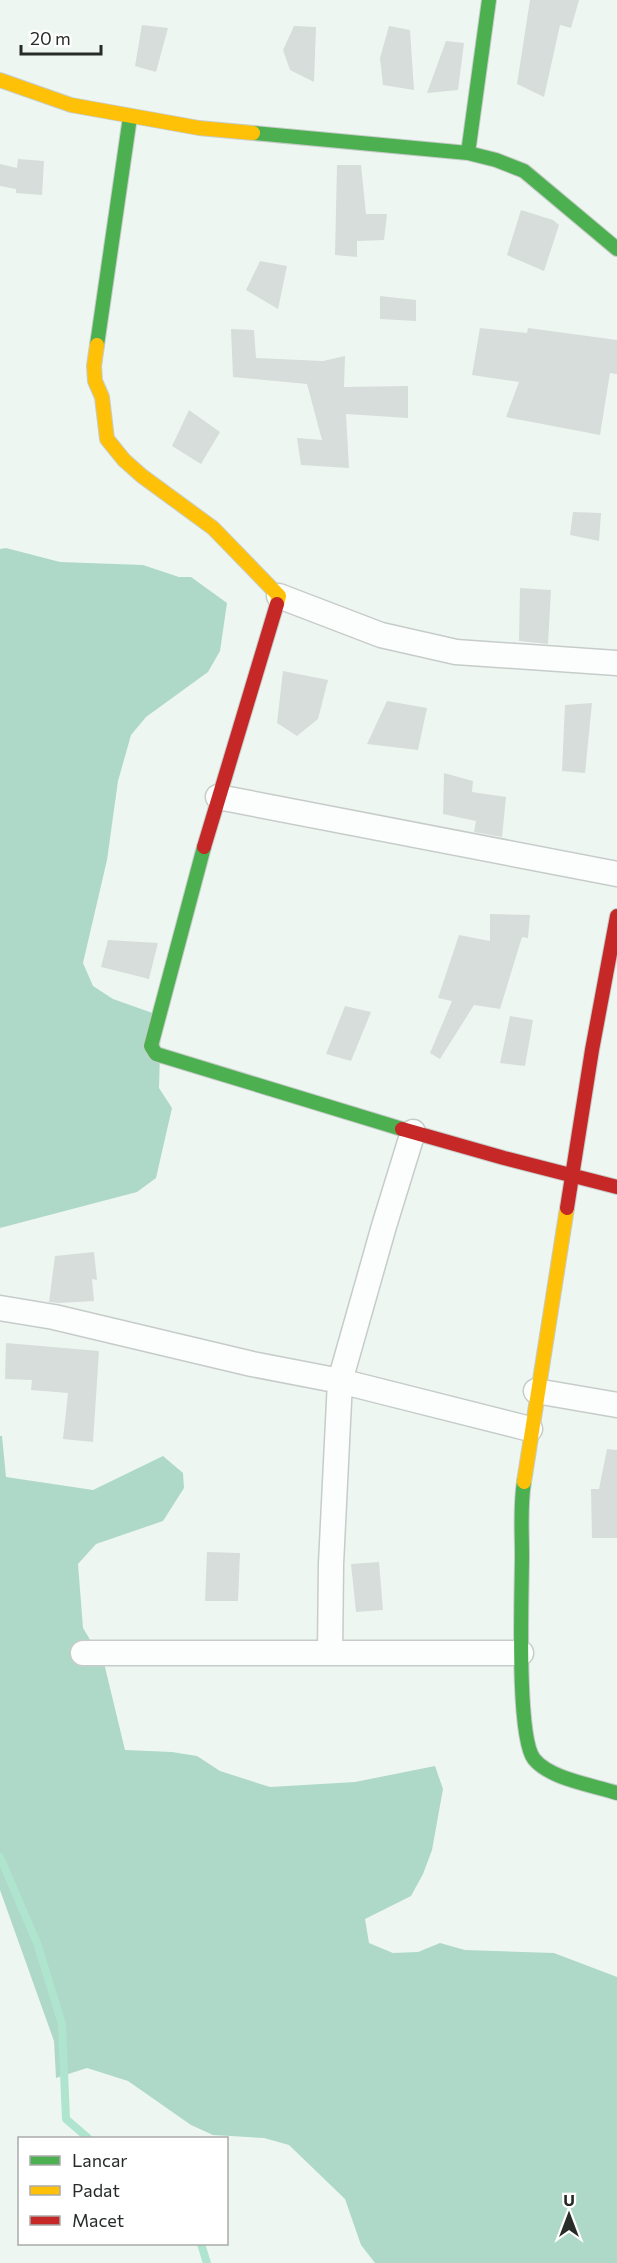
<svg xmlns="http://www.w3.org/2000/svg" width="617" height="2263" viewBox="0 0 617 2263" font-family="Commissioner,sans-serif">
	<rect width="100%" height="100%" fill="#eef6f2"/>
	<path fill="#aed9c8" d="M6,548L60,562L143,565L179,577H191L227,603L220,651L208,672L146,717L131,735L118,781L107,860L83,963L93,986L113,999L161,1016L159,1088L172,1108L156,1178L137,1192L0,1228V549Z
		M0,1436H2L6,1477L93,1490L163,1456L183,1473L184,1488L163,1521L96,1544L78,1564L83,1628L104,1663L125,1750L172,1752L197,1756L220,1771L270,1787L355,1782L435,1766L443,1789L432,1850L423,1874L411,1896L365,1919L369,1943L393,1953L418,1952L440,1943L465,1950L554,1953L617,1977V2263H375L361,2245L345,2199L289,2145L264,2138L213,2135L191,2125L128,2081L87,2068L56,2078L54,2041L0,1890Z"/>
	<g fill="none" stroke-linecap="round" stroke-linejoin="round">
		<path stroke="#afe4ce" stroke-width="8" d="M0,1857L37,1943L62,2024L66,2119L88,2138
			M201,2244L207,2263"/>
	</g>
	<path fill="#d7ddda" d="M530,0H579L571,28L560,25L544,97L517,84Z
		M142,25L168,28L156,72L135,66Z
		M294,26L316,27L314,82L290,70L283,50Z
		M389,26L410,30L414,90L383,85L380,58Z
		M446,41L464,43L458,90L427,93Z
		M18,159L44,161L42,195L16,193V189L0,186V164L17,168Z
		M337,165H361L366,214H387L384,240L357,241V257L335,255Z
		M521,210L553,220L559,225L544,271L507,255Z
		M260,261L287,266L278,309L246,290Z
		M380,296L416,300V321L380,319Z
		M480,328L527,333L528,328L617,340V374L610,373L600,435L506,417L519,382L472,375Z
		M231,329L254,330L256,358L323,361L345,356L344,387L408,386V418L346,414L349,468L301,465L297,438L322,440L307,384L233,377Z
		M189,410L220,432L201,464L172,446Z
		M573,512L601,513L599,541L570,535Z
		M520,588L551,590L548,644L519,641Z
		M283,671L328,680L318,719L297,736L277,723Z
		M387,701L427,708L418,750L367,744Z
		M592,703L585,773L562,771L565,705Z
		M444,773L473,781L472,792L506,797L502,837L474,832L476,821L443,814Z
		M490,914L530,915L528,938L522,937L500,1009L474,1005L440,1059L430,1053L452,1001L438,998L459,935L490,941Z
		M108,940L158,943L149,979L101,967Z
		M345,1006L371,1012L351,1061L326,1054Z
		M510,1016L533,1020L525,1066L500,1063Z
		M94,1252L97,1280L92,1279L94,1301L59,1303L49,1302L55,1256Z
		M6,1343L99,1351L93,1442L63,1439L68,1393L31,1390L32,1380L5,1379Z
		M607,1449L617,1450V1538H592L591,1489H599Z
		M207,1552L240,1553L238,1601H205Z
		M379,1562L383,1610L356,1612L351,1564Z"/>
	<g fill="none" stroke-linecap="round" stroke-linejoin="round">
		<g stroke="#c6ccc9" stroke-width="27">
			<path id="street" d="M279,596L381,635L456,652L617,663
				M218,797L617,874
				M0,1308L54,1317L252,1364L340,1381L530,1429
				M536,1391L617,1405
				M83,1653H521
				M330,1653L331,1564L340,1381L384,1226L413,1132"/>
		</g>
		<g stroke="#c6ccc9" stroke-width="16">
			<path id="fast" d="M253,133L468,153L496,160L524,171L617,249
				M468,153L489,0
				M97,345L130,117
				M204,847L151,1046L156,1054L402,1129
				M524,1482C520,1506 522,1531 522,1555C522,1590 516,1736 534,1759C550,1779 593,1785 617,1793"/>
		</g>
		<g stroke="#c6ccc9" stroke-width="16">
			<path id="slow" d="M0,80L71,105L199,128L253,133
				M97,345L94,366L95,381L102,397L107,439L124,460L142,476L213,528L279,596L277,604
				M524,1482L567,1208"/>
		</g>
		<g stroke="#c6ccc9" stroke-width="16">
			<path id="jam" d="M204,847L277,604
				M402,1129L504,1158L617,1187
				M567,1208L592,1050L617,916"/>
		</g>
		<use href="#street" stroke="#fcfefd" stroke-width="24"/>
		<use href="#fast" stroke="#4caf50" stroke-width="14"/>
		<use href="#slow" stroke="#ffc107" stroke-width="14"/>
		<use href="#jam" stroke="#c62828" stroke-width="14"/>
	</g>
	<rect x="18" y="2137" width="210" height="108" fill="#ffffff" stroke="#a9aba9" stroke-width="1.5"/>
	<rect x="30" y="2156" width="30" height="9" fill="#4caf50" stroke="#a9aba9" stroke-width="1.5"/>
	<text x="72" y="2167" font-size="18" fill="#272c29">Lancar</text>
	<rect x="30" y="2186" width="30" height="9" fill="#ffc107" stroke="#a9aba9" stroke-width="1.5"/>
	<text x="72" y="2197" font-size="18" fill="#272c29">Padat</text>
	<rect x="30" y="2216" width="30" height="9" fill="#c62828" stroke="#a9aba9" stroke-width="1.5"/>
	<text x="72" y="2227" font-size="18" fill="#272c29">Macet</text>
	<g transform="translate(569 2215)" stroke="#ffffff" stroke-width="4.5" paint-order="stroke">
	<path d="M0-4.5L10 22L0 15L-10 22Z" fill="#272c29"/>
	<text y="-9" font-size="16" font-weight="bold" text-anchor="middle" fill="#272c29">U</text>
	</g>
	<path d="M21 45v9h80v-9" fill="none" stroke="#272c29" stroke-width="3"/>
	<text x="30" y="45" font-size="18" fill="#272c29" stroke="#ffffff" stroke-width="4.5" paint-order="stroke">20 m</text>
</svg>
